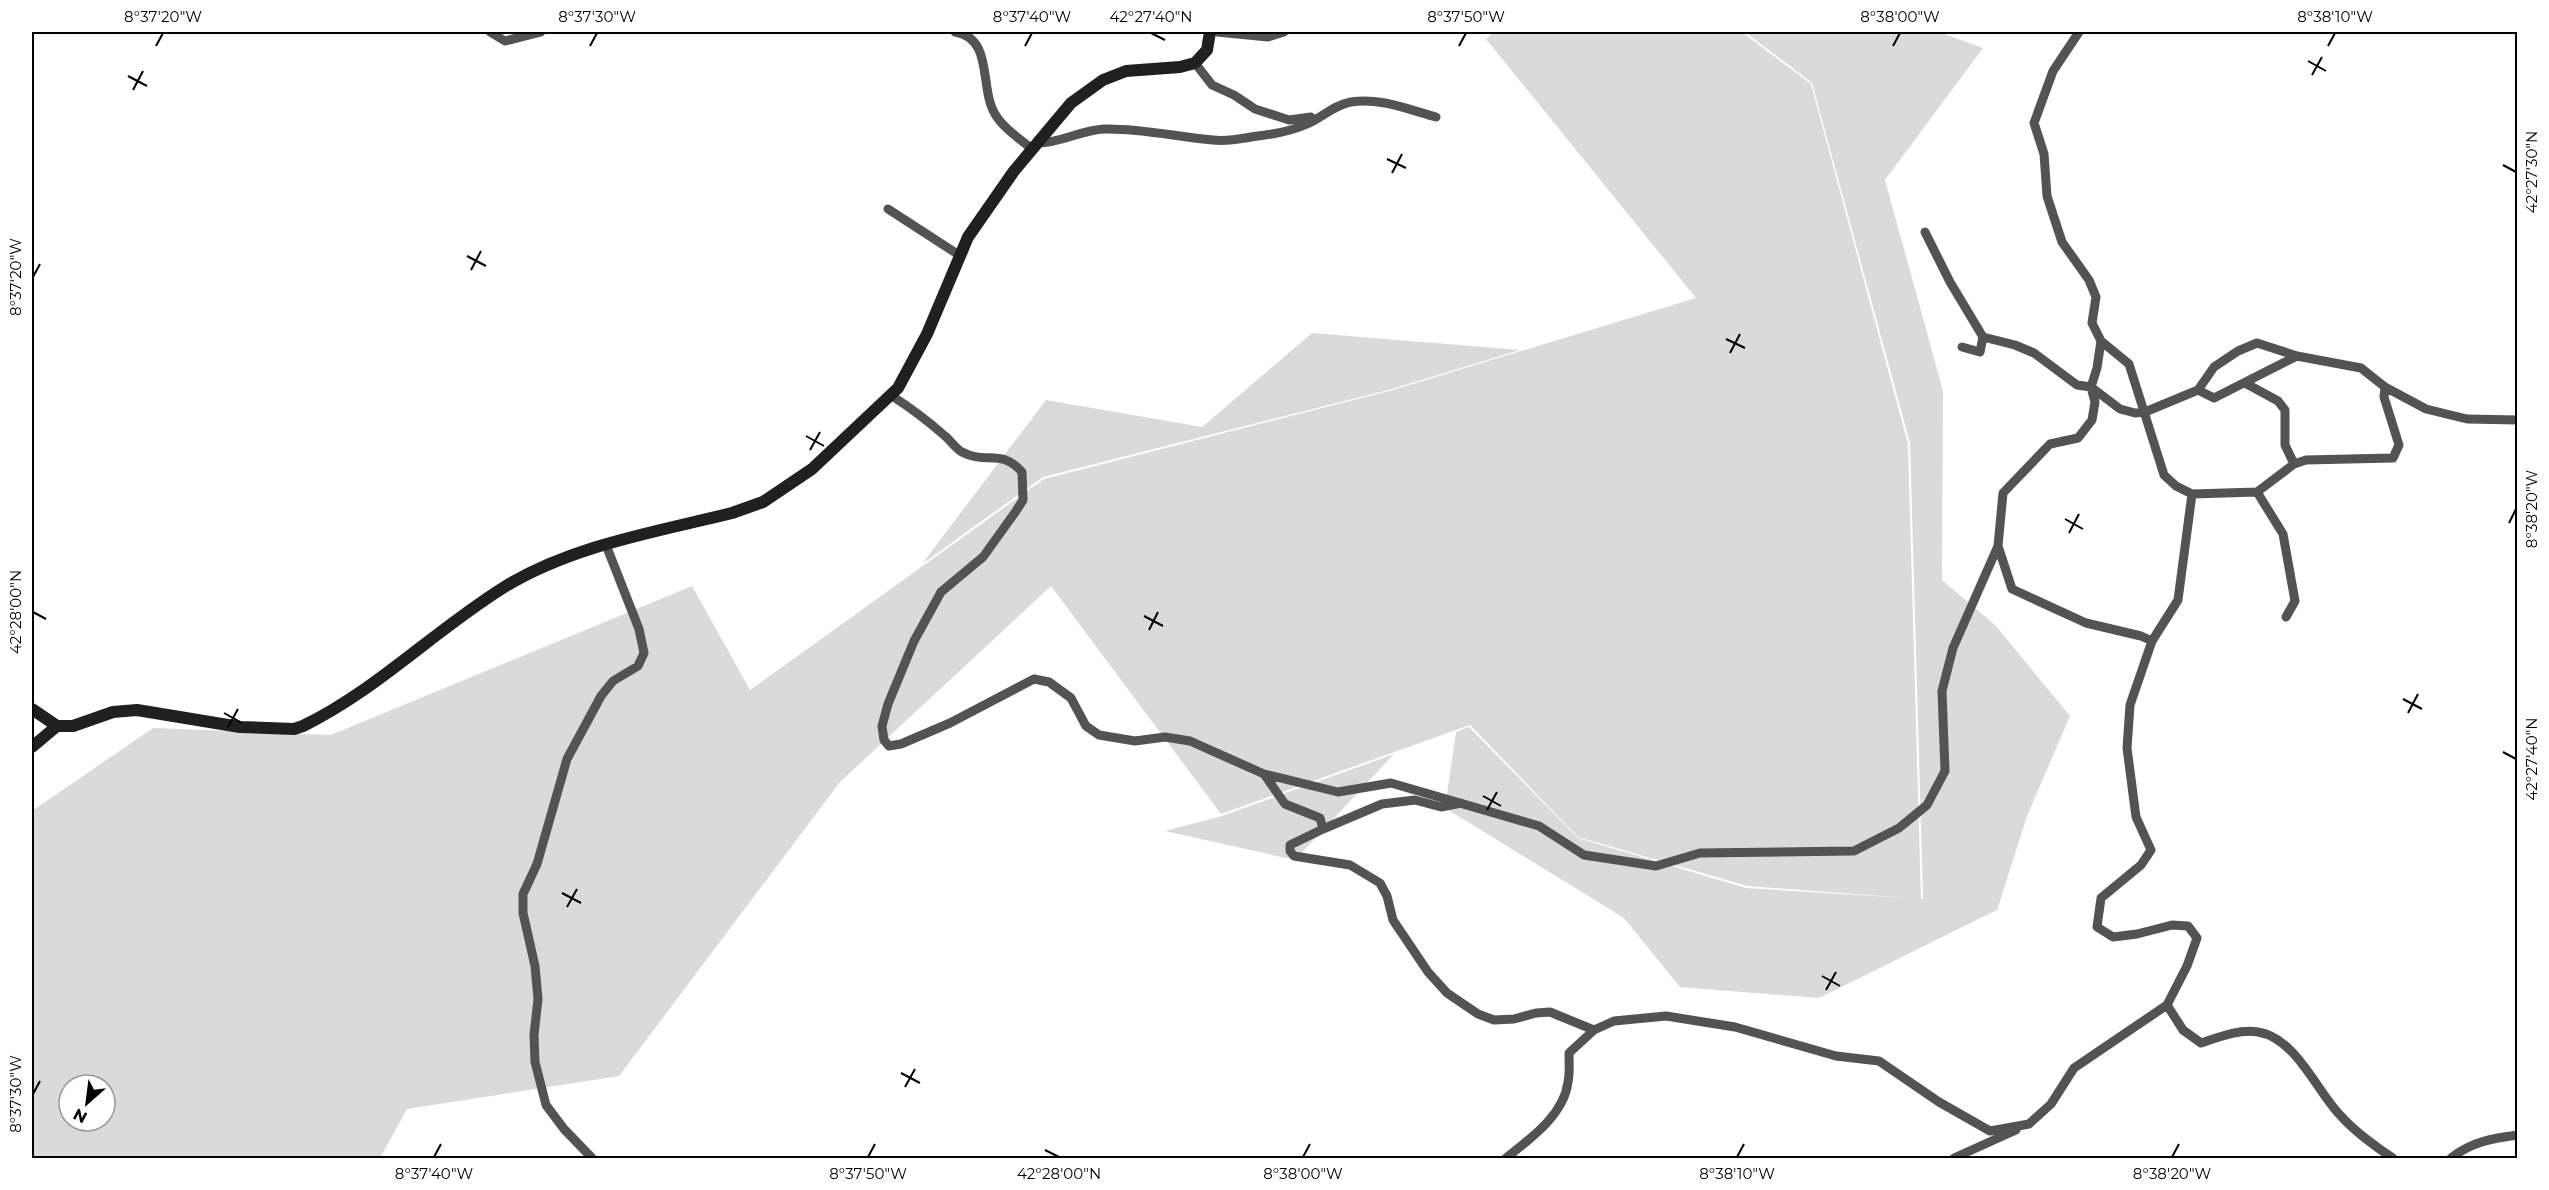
<svg xmlns="http://www.w3.org/2000/svg" width="2549" height="1190" viewBox="0 0 2549 1190" font-family="Montserrat,sans-serif">
	<rect width="100%" height="100%" fill="#fff"/>
	<path fill="#dadada" fill-rule="evenodd" d="M1494,32H1742L1811,84L1908,444L1921,899L1747,886L1578,837L1470,725L1221,814L1051,586L840,782L619,1076L407,1109L380,1158H32V811L153,728L331,735L692,586L750,690L1044,479L1393,390L1696,298L1486,39ZM69,1085H105V1121H69Z
		M1745,32H1939L1983,48L1885,180L1943,391L1942,580L1995,625L2070,716L2027,816L1997,910L1819,998L1680,987L1624,918L1445,808L1456,732L1469,727L1578,838L1746,888L1923,899L1910,443L1812,83Z
		M1312,333L1520,350L1392,389L1043,477L922,564L1046,400L1202,427Z
		M1394,754L1295,860L1165,831L1222,816Z"/>
	<g fill="none" stroke-linecap="round" stroke-linejoin="round">
		<path stroke="#535353" stroke-width="9" d="M490,32L505,41L541,32
			M955,32C994,38 979,88 995,114C1003,128 1020,139 1032,149
			M1217,32L1268,37L1284,32
			M2079,32L2053,71L2034,123L2044,154L2047,196L2062,242L2089,280L2096,297L2092,323L2101,341L2129,364L2164,475L2176,486L2192,494L2257,492L2294,464L2306,460L2393,458L2399,445L2384,397L2385,387
			M1195,63L1212,85L1234,95L1255,109L1289,120L1311,117
			M1038,143C1061,143 1081,130 1104,129C1141,128 1177,137 1213,140C1228,142 1244,138 1258,136C1275,134 1292,131 1307,124C1323,117 1334,105 1351,102C1379,97 1410,110 1436,117
			M888,209L959,255
			M1925,232L1950,282L1983,337L2015,345L2034,353L2077,385L2091,387L2120,409L2135,413L2145,412L2198,390L2214,367L2238,351L2257,343L2297,356L2361,368L2385,387L2426,409L2467,419L2518,420
			M2101,341L2097,368L2091,387L2095,402L2092,420L2078,438L2050,444L2003,493L1998,546L2012,589L2086,623L2141,636L2152,641
			M1962,347L1980,352L1983,337
			M2245,383L2278,401L2285,410V445L2294,464
			M2198,390L2214,398L2297,356
			M892,396C911,408 928,421 945,436C951,441 956,449 962,452C986,465 1001,448 1022,472L1023,500L1016,511L983,557L941,592L914,641L888,704L882,726L884,740L889,746L901,744L950,723L1034,679L1049,682L1071,698L1086,726L1099,735L1135,741L1165,737L1190,741L1264,774L1285,804L1320,818L1323,829L1290,845V851L1294,856L1350,865L1380,883L1387,896L1393,920L1428,972L1447,993L1478,1014L1494,1020L1514,1019L1536,1013L1550,1012L1594,1030
			M2257,492L2283,534L2295,601L2286,617
			M1264,774L1338,792L1391,783L1539,826L1584,855L1656,866L1700,853L1854,851L1899,828L1927,805L1945,771L1942,691L1953,648L1998,546
			M1323,829L1382,804L1415,800L1441,807L1461,803
			M2167,1005L2187,966L2197,938L2188,926L2172,925L2137,934L2113,937L2097,927L2101,898L2141,865L2151,850L2136,817L2127,748L2130,705L2152,641L2178,600L2192,494
			M592,1158L564,1129L546,1105L535,1062L534,1035L538,999L535,966L523,913V894L537,864L567,759L601,696L613,681L638,666L644,653L639,629L606,545
			M1506,1158C1530,1139 1564,1115 1568,1082C1570,1072 1569,1062 1569,1053L1594,1030L1614,1021L1666,1016L1735,1027L1836,1056L1879,1061L1939,1102L1990,1131L2029,1124L2051,1104L2074,1068L2167,1005L2183,1030L2201,1043C2219,1037 2239,1029 2258,1032C2296,1038 2316,1090 2340,1115C2353,1130 2377,1148 2393,1158
			M1954,1158L2016,1130
			M2451,1158C2471,1142 2493,1138 2518,1135"/>
		<path stroke="#202020" stroke-width="12" d="M32,709L57,726
			M32,747L57,726H73L113,712L137,710L240,727L294,729L303,726C377,690 436,629 506,586C574,545 656,532 732,513L763,502L812,469L898,388L927,334L968,237L1014,171L1071,103L1103,80L1126,71L1180,67L1195,63L1207,50L1210,32"/>
	</g>
	<path fill="none" stroke="#000" stroke-width="2" d="M1151,33L1165,40M156,46L163,33M590,46L597,33M1025,46L1032,33M1459,46L1466,33M1893,46L1900,33M2328,46L2335,33M2308,61L2326,71M2312,75L2322,57M128,76L147,86M133,90L143,71M1387,159L1406,168M2503,165L2516,172M1392,173L1402,154M467,256L486,266M471,270L481,251M33,277L40,264M1726,339L1745,348M1730,353L1740,334M806,436L824,446M810,450L820,432M2065,519L2083,529M2509,523L2516,509M2069,533L2079,514M33,612L46,619M1144,616L1163,626M1149,630L1158,612M2403,699L2422,709M224,713L242,723M2408,713L2418,694M228,727L238,709M2503,752L2516,759M1483,796L1501,806M1487,810L1497,792M562,893L581,903M567,907L577,889M1822,976L1840,986M1826,990L1836,972M901,1073L920,1083M905,1087L915,1069M33,1094L40,1081M1045,1150L1059,1157M434,1157L441,1144M868,1157L875,1144M1303,1157L1310,1144M1737,1157L1744,1144M2172,1157L2179,1144"/>
	<rect width="2549" height="1190" fill="none" stroke="#ffffff" stroke-width="66"/>
	<g transform="translate(87 1103) rotate(208)"><circle r="28" fill="#ffffff" stroke="#999999" stroke-width="1.5"/>
	<path d="M0-4.5L10 22L0 15L-10 22Z" fill="#000000"/>
	<text y="-9" font-size="16" font-weight="bold" text-anchor="middle" fill="#000000">N</text>
	</g>
	<rect x="33" y="33" width="2483" height="1124" fill="none" stroke="#000" stroke-width="2"/>
	<g font-size="15" text-anchor="middle" fill="#000">
		<text x="163" y="22">8°37'20"W</text>
		<text x="597" y="22">8°37'30"W</text>
		<text x="1032" y="22">8°37'40"W</text>
		<text x="1151" y="22">42°27'40"N</text>
		<text x="1466" y="22">8°37'50"W</text>
		<text x="1900" y="22">8°38'00"W</text>
		<text x="2335" y="22">8°38'10"W</text>
		<text transform="translate(2532 172) rotate(-90)" y="5">42°27'30"N</text>
		<text transform="translate(16 277) rotate(-90)" y="5">8°37'20"W</text>
		<text transform="translate(2532 509) rotate(-90)" y="5">8°38'20"W</text>
		<text transform="translate(16 612) rotate(-90)" y="5">42°28'00"N</text>
		<text transform="translate(2532 759) rotate(-90)" y="5">42°27'40"N</text>
		<text transform="translate(16 1094) rotate(-90)" y="5">8°37'30"W</text>
		<text x="434" y="1179">8°37'40"W</text>
		<text x="868" y="1179">8°37'50"W</text>
		<text x="1059" y="1179">42°28'00"N</text>
		<text x="1303" y="1179">8°38'00"W</text>
		<text x="1737" y="1179">8°38'10"W</text>
		<text x="2172" y="1179">8°38'20"W</text>
	</g>
</svg>
